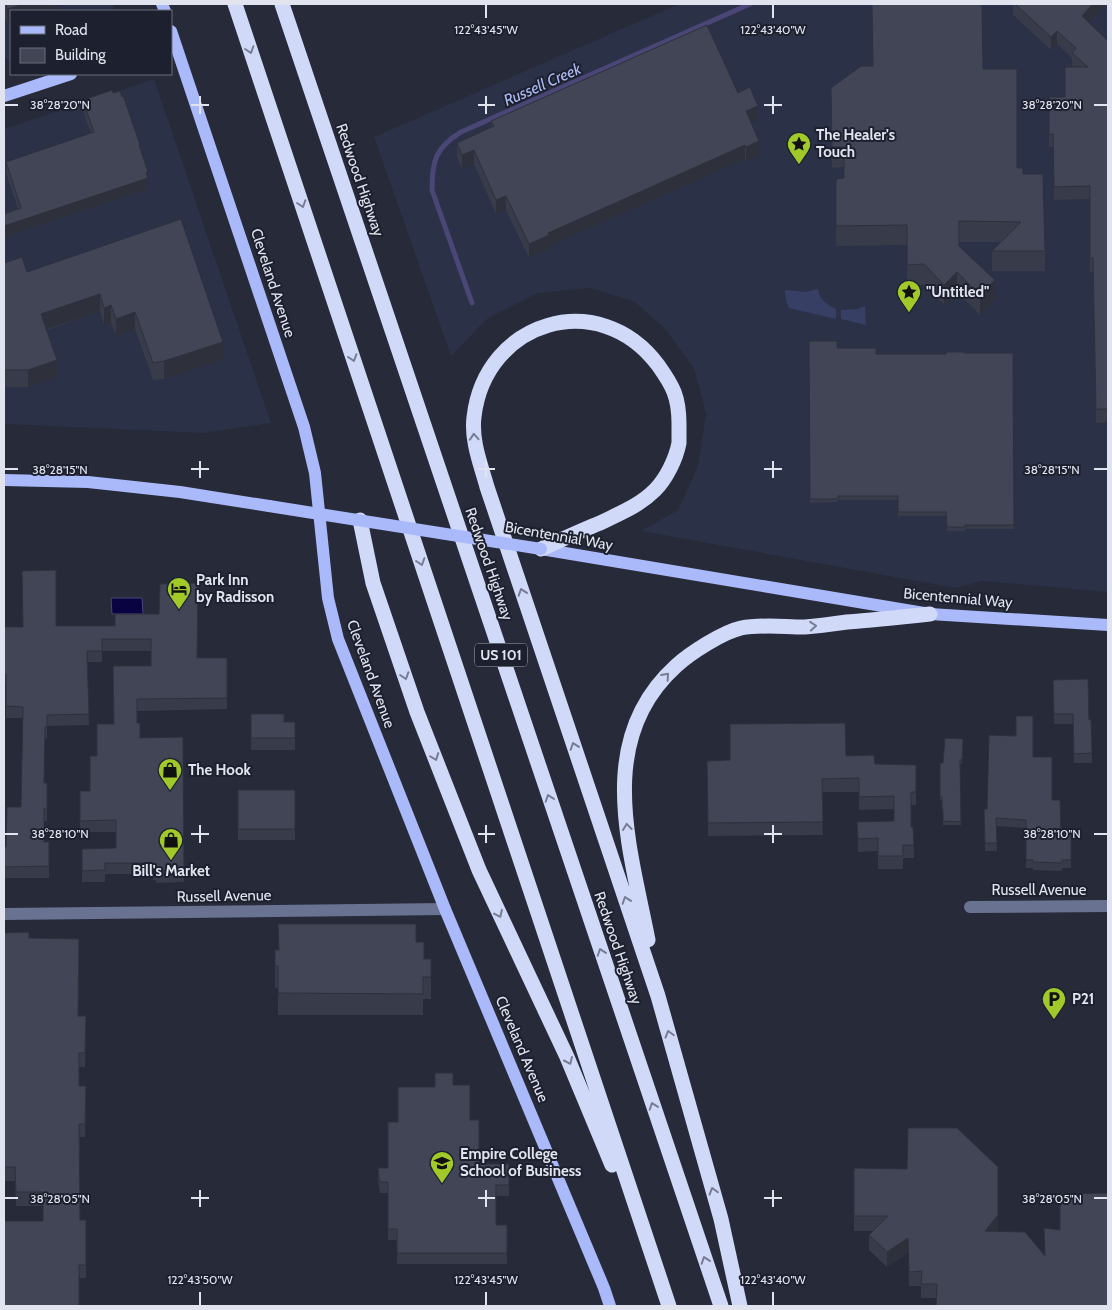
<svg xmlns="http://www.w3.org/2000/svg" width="1112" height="1310" viewBox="0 0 1112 1310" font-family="Cabin,sans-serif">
	<rect width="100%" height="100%" fill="#262a39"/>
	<path fill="#2b3146" d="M4,4H114L112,11H11V58L4,60Z
		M679,4H1108V592L982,581L955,588L641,531L678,510L698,466L706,414L694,368L665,329L635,302L590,288L538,293L488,318L451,356L374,137Z
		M154,79L271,423L204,433L4,424V129Z"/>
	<path fill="#373f65" d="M818,289C819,299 827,305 836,309V319L789,308L786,301L785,290L806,292Z
		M865,306L866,325L841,319V310L858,309Z"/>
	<path fill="#090342" stroke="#4a4676" d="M111,598H142L143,614H112Z"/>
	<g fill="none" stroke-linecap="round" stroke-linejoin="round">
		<path stroke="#4a4676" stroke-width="5" d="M472,303L432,190C432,161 435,148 461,132L750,4"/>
		<path stroke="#6a7291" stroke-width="12" d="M970,907L1108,906
			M4,914L445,909"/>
		<path stroke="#aab9f9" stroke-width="12" d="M162,4L165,11
			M171,31L304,427L315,473L328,598L338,639L445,909L604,1288L610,1306
			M4,96L71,74
			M4,480L88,482L180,492L269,506
			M541,549L930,614L1108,625"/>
		<path stroke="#d0d9f8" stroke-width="15" d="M235,4L669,1306
			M282,4L721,1306
			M360,520L373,583L417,712L479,870L567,1057L612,1165
			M541,549C561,540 580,531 600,523C620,513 639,506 655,490C666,479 676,459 679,443C679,437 679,430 679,424C679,397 673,386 658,365C599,286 485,321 474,417C471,441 481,465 487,487L658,996L721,1219L740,1306
			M648,940C630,847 594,740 676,666C690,653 723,632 741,628C762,624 784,627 805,627C819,626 833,624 847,622C874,620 902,617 930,614"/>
		<path stroke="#aab9f9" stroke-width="12" d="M269,506L541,549"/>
	</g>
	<path fill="#383b4a" d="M4,4H67L11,11V22L7,24L4,12Z
		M1013,4H1106L1088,22L1108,41V422L1096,423L1093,272H1090V199L1054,200L1053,147H1049V97H1065L1073,67L1072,66V58L1057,44L1051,50L1013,15Z
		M983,69L1017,168L1023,174L1045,251V271H992V251L1001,242H959V246L995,300L980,315L957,292L944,305L924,285H907V245L836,246V179L844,178V167L832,168L831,88Z
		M89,98L140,149L148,183V189L4,237V214L18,209L6,173V162L91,133L84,115V104L89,102Z
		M758,120L751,123L759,155L746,161L745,159L549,246V249L529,258L506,210L496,214L474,164L462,169L457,157V143L491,127V121Z
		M181,219L223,360L164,379L153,380L135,329L116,336L111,323L104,325L100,311L47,330L57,377L28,387H4V263L27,272Z
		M809,341L837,348L876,354H946L1013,353L1014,529H965V531H947L946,516H898V500H838V502L810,503Z
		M115,614L197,658H227V709L137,711V723L140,738L183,737L184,882L156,883V880H153V874H105V882H82V849L116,848V832H80V791H90L97,756L114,724L151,666V651H102V662H87L89,725L47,726V738H45L44,783L47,794V821H44V842H49V878H4V847H6L21,807L23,718H6V685H4V627H23L56,626H115Z
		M1053,680L1089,720L1091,719L1092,763H1074L1073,724H1054Z
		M251,714L284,722H295V750H251Z
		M963,739L962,764H960L961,825H943V813H942V800H940V763H943Z
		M846,756L875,764L916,765V805H911V827H913L914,858H903V869H878V851L858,852L857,822L894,821V809L859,810V792H822L823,835L708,836L707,761Z
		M1033,757L1052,800L1061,832H1071V868H1062V871L1033,870V868H1026V828L996,826L997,851H985L984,809H987Z
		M238,790H295V840H238Z
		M4,933L29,938L79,1016H86L85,1067H79V1086H86L85,1137H80V1220H86V1278H79L43,1221V1206H16L15,1181H4Z
		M416,942L424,959H431V999H423V1015H278V988H275V950Z
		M453,1085L470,1120L479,1164H509V1196H496V1225H507V1264H397V1240H388V1193H380L378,1179V1168H388L398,1122L435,1087Z
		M854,1168L998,1230L997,1231L1044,1255L1108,1306L936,1298H921V1286H909L908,1253L887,1267L869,1250V1235L873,1231H854Z"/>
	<path fill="#2e303c" d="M24,4H67L45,11H11V22L7,24V9Z
		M1093,4H1106L1082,29V16Z
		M1057,31V44L1051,50V37Z
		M758,106V120L746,125V111Z
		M759,141V155L746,161V147Z
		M745,145V159L549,246V249L529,258V244L548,233Z
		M474,150V164L462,169V155Z
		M148,172V189L4,237V226Z
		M506,196V210L496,214V200Z
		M957,272V292L944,305V285Z
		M995,280V300L980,315V295Z
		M100,294V311L41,331V314Z
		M111,305V323L104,325V308Z
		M135,312V329L116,336V319Z
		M223,342V360L164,379V361Z
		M57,360V377L28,387V370Z
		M998,1215V1230L985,1246V1231Z
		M908,1238V1253L887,1267V1252Z"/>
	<path fill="#414556" stroke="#2e303c" d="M6,4H24L7,9Z
		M872,4H982L983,69H1017V168H1023V174H1043L1045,251H992L1021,222L959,221V246L995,280L980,295L957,272L944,285L924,264L907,265V225L836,226V179L844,178V147H832L831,88L861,66H873Z
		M1015,4H1093L1082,16L1108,41V409H1096L1093,258H1090V186L1054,187L1053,134H1049V97H1065V67H1088L1072,53L1076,48L1057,31L1051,37Z
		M707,25L738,93L750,87L758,106L746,111L759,141L746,147L745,145L548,233L549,235L529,244L506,196L496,200L474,150L462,155L457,143L494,126L491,121Z
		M112,90L113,93L120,91L122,97L123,95L140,145H139L148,172L146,173L148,178L4,226V214L21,208L6,162L94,132L84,104L90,102L89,98Z
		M181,219L223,342L164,361L153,363L135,312L116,319L111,305L104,308L100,294L41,314L57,360L28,370H4V263L22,257L27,272Z
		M809,341H837V348H876V354H946V352H964V353H1013L1014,525H965V527H947L946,512H898V496H838V499H810Z
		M56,570V626H115V614H159L160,584L198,583L197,658H227V698L137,699V723H140V738L183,737L184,871H156V869H153V863H105V870L82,871V849L116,848V820L80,821V791H90V756H97V724H114L113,666H151V639H102V651H87L89,714L47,715V727H45L44,783H47V809H44V842H49V866L4,867V847H6L7,807H21L23,707L6,706V674H4V627H23L22,571Z
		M1088,679L1089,720L1091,719L1092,753L1074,754L1073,714H1054L1053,680Z
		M251,714H284V722H295V738H251Z
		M1016,716H1033V757H1052V800H1060L1061,832H1071V860H1062V863L1033,862V860H1026V820L996,818L997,843H985L984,809H987L989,735L1016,736Z
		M845,723L846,756L874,755L875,764L916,765V792H911V827H913L914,845H903V856H878V838L858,839L857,822L894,821V796L859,797V778L822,779L823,822L708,823L707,761L730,760V724Z
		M945,738L963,739L962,760H960L961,822L943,821V809H942V797H940V763H943Z
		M238,790H295V829H238Z
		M278,924H416V942H424V959H431V977H423V994L278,993V966H275V950H279Z
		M29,932V938L79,939L78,1016H86L85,1053H79V1086H86L85,1124H79L80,1220H86V1265H79V1306H4V1221H43V1192H16L15,1167H4V933Z
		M435,1073H453V1085H470V1120H479V1164H509V1185H496V1225H507V1253H397V1229H388V1182H380L378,1168H388V1122H398V1087H435Z
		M908,1128H957L998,1167V1215L985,1231L1025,1232L1045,1256L1044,1228L1060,1230V1194L1108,1193V1306H936L937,1284H921L922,1271L909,1272L908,1238L887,1252L869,1235L888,1216H854V1168L907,1169Z"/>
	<defs><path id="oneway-chevron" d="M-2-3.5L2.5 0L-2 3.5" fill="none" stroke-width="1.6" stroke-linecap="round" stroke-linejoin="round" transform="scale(1.25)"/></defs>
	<g stroke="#767c94">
		<use href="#oneway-chevron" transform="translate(250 50) rotate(72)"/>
		<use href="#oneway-chevron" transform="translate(302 204) rotate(72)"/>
		<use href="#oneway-chevron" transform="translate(353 358) rotate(72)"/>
		<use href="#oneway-chevron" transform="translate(474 437) rotate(-94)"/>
		<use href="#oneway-chevron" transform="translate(421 562) rotate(72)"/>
		<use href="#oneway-chevron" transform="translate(522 592) rotate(-109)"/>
		<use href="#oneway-chevron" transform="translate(813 626) rotate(-5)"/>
		<use href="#oneway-chevron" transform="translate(405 676) rotate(72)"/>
		<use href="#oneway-chevron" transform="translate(666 676) rotate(-48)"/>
		<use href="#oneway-chevron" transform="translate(574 746) rotate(-109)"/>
		<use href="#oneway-chevron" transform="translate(435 757) rotate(69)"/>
		<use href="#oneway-chevron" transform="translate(549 798) rotate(-109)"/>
		<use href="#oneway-chevron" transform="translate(627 827) rotate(-97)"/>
		<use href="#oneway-chevron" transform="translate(626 900) rotate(-109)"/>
		<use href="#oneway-chevron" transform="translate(499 914) rotate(65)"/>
		<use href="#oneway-chevron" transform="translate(601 952) rotate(-109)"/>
		<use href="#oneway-chevron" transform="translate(669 1034) rotate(-106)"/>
		<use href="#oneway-chevron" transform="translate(569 1061) rotate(66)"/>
		<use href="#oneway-chevron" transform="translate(653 1106) rotate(-109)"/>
		<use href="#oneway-chevron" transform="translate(713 1191) rotate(-106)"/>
		<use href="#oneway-chevron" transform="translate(705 1260) rotate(-109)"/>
	</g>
	<path fill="none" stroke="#e1e4ee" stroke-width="2" d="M486,5V18M773,5V18M200,96V114M486,96V114M773,96V114M5,105H18M191,105H209M478,105H495M764,105H782M1094,105H1107M200,461V478M486,461V478M773,461V478M5,469H18M191,469H209M478,469H495M764,469H782M1094,469H1107M200,825V843M486,825V843M773,825V843M5,834H18M191,834H209M478,834H495M764,834H782M1094,834H1107M200,1190V1207M486,1190V1207M773,1190V1207M5,1198H18M191,1198H209M478,1198H495M764,1198H782M1094,1198H1107M200,1292V1305M486,1292V1305M773,1292V1305"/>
	<defs>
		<g id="sight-pin" transform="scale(1.25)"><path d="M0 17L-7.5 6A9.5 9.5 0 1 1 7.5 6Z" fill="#a1c92a" stroke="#1d202f"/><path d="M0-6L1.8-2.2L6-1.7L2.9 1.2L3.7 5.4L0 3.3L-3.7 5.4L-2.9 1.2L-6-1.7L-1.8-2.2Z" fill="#111"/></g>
		<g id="hotel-pin" transform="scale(1.25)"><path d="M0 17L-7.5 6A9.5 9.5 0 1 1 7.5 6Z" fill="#a1c92a" stroke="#1d202f"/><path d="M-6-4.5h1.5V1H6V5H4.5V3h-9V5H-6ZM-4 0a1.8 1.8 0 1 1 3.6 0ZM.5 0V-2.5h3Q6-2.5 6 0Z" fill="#111"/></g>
		<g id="shop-pin" transform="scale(1.25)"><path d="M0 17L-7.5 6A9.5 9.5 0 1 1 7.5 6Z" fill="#a1c92a" stroke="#1d202f"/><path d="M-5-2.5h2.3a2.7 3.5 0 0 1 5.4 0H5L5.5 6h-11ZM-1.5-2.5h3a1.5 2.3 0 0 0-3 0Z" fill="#111"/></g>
		<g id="parking-pin" transform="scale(1.25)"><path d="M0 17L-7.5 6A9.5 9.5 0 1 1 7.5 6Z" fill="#a1c92a" stroke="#1d202f"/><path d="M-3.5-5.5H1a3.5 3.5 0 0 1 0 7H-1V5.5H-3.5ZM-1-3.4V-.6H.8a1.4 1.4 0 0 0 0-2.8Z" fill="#111"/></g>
		<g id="school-pin" transform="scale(1.25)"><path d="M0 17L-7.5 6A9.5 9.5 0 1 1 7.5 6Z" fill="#a1c92a" stroke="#1d202f"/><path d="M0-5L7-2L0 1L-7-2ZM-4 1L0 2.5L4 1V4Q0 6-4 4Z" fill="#111"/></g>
	</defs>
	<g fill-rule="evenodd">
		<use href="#sight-pin" x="799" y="144"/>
		<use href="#sight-pin" x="909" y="292"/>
		<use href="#hotel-pin" x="179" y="589"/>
		<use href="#shop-pin" x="170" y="770"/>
		<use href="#shop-pin" x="171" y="840"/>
		<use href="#parking-pin" x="1054" y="999"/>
		<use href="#school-pin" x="442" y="1163"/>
	</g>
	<g text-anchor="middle" stroke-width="4" stroke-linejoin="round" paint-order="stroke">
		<rect fill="#1d202f" stroke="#a6a9b5" stroke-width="1" x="475" y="643.5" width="52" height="23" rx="4"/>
		<g font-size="14" font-weight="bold" fill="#e1e4ee">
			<text x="501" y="660">US 101</text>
		</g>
		<g font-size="15" font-weight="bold" fill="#e1e4ee" stroke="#1d202f" text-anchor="start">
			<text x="816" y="140">The Healer's<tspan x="816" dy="17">Touch</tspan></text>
			<text x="926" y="297">"Untitled"</text>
			<text x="196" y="585">Park Inn<tspan x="196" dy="17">by Radisson</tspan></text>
			<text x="188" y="775">The Hook</text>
			<text x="171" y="876" text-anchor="middle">Bill's Market</text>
			<text x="1072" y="1004">P21</text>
			<text x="460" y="1159">Empire College<tspan x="460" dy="17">School of Business</tspan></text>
		</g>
		<g font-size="15" fill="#e1e4ee" stroke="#1d202f">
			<text transform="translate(360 180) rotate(71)" y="5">Redwood Highway</text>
			<text transform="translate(273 283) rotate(72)" y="5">Cleveland Avenue</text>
			<text transform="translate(559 536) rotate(10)" y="5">Bicentennial Way</text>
			<text transform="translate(489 564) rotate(71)" y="5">Redwood Highway</text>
			<text transform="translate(958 598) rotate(5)" y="5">Bicentennial Way</text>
			<text transform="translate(371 674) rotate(70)" y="5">Cleveland Avenue</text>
			<text x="1039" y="895">Russell Avenue</text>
			<text transform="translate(224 896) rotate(-1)" y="5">Russell Avenue</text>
			<text transform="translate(618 948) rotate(71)" y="5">Redwood Highway</text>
			<text transform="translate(522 1049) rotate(67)" y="5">Cleveland Avenue</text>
		</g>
		<g font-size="16" font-style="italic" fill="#acbbf4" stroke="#1d202f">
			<text transform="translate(542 84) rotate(-24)" y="6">Russell Creek</text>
		</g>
	</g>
	<g font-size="12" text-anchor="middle" fill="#e1e4ee" stroke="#1d202f" stroke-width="4" stroke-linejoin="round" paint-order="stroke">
		<text x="486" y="34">122°43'45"W</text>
		<text x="773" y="34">122°43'40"W</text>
		<text x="60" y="109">38°28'20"N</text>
		<text x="1052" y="109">38°28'20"N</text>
		<text x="60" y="474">38°28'15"N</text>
		<text x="1052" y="474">38°28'15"N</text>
		<text x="60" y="838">38°28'10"N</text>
		<text x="1052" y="838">38°28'10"N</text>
		<text x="60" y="1203">38°28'05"N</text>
		<text x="1052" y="1203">38°28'05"N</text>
		<text x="200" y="1284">122°43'50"W</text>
		<text x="486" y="1284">122°43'45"W</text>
		<text x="773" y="1284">122°43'40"W</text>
	</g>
	<rect width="1112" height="1310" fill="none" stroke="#e1e4ee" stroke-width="10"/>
	<rect x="10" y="10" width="162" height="65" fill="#1d202f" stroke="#6b6e7b"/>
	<rect x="20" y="26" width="25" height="8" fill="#aab9f9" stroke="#6b6e7b"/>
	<text x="55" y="35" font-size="15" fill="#e1e4ee">Road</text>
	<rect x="20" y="48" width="25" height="15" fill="#414556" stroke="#6b6e7b"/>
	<text x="55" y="60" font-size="15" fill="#e1e4ee">Building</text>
</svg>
